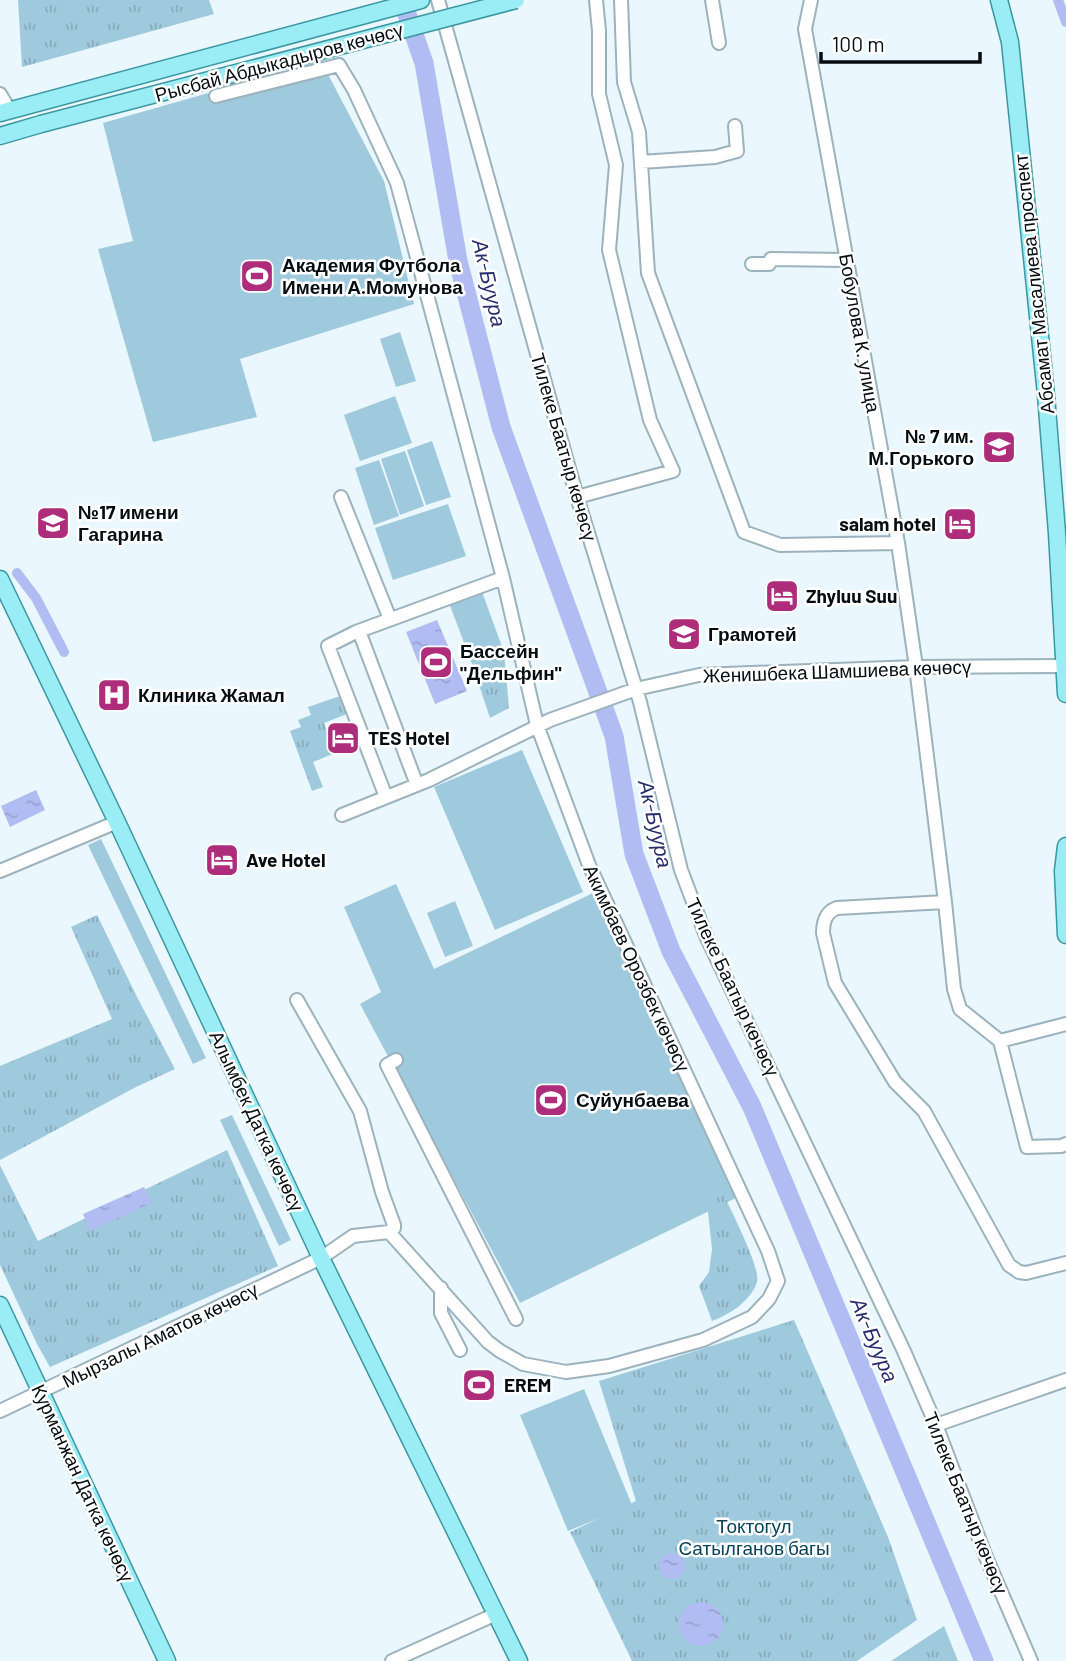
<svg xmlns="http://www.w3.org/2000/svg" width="1066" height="1661" viewBox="0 0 1066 1661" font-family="Barlow,sans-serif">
	<defs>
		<pattern id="park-tufts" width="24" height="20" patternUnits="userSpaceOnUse" patternTransform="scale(1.75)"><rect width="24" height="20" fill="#9fc9dc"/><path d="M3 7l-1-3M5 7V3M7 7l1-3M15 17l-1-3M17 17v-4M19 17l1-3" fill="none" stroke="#87abbc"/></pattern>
		<pattern id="water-ripples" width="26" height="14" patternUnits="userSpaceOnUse" patternTransform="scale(1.75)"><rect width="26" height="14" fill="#b1bcf3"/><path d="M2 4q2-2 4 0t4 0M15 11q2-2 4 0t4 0" fill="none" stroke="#97a0cf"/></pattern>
	</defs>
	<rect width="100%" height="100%" fill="#eaf7fe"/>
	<path fill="#9fc9dc" d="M321,61L384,181L414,304L240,359L257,417L153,442L98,249L133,241L103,123Z
		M400,332L416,381L396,387L380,339Z
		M395,396L412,443L360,461L344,415Z
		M432,441L451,497L426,505L407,450Z
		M405,451L424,506L400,515L381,459Z
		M379,460L399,516L374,525L355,468Z
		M448,504L466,556L393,580L375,528Z
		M481,589L504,652L472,664L448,600Z
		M522,750L583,892L495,930L434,787Z
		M101,839L206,1058L193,1064L88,845Z
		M396,884L434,969L593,893L738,1197L520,1303L360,1004L381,992L344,907Z
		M455,901L473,946L445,957L427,913Z
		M232,1115L291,1240L279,1246L220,1120Z
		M584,1389L632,1505L568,1531L520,1415Z"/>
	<path fill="url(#park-tufts)" d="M18,0H209L214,14L22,67Z
		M504,652L509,708L490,718L472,664Z
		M340,696L347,714L324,723L335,753L313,762L323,787L312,791L290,731L301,727L298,720L311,715L308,707Z
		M97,915L137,997L175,1069L136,1087L0,1160V1066L112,1019L71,927Z
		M227,1150L278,1266L50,1367L37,1344L0,1265V1165L38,1241Z
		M724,1195C731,1211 761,1268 757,1282C751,1301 729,1315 712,1321L699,1286L709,1272L712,1249L707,1203Z
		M794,1320L888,1537L917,1620L857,1661H632L570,1532L636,1501L599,1381Z
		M944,1626L958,1661H891Z"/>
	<path fill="url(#water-ripples)" d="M437,620L467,691L435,704L406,632Z
		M36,790L45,810L10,827L1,806Z
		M144,1187L152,1203L90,1231L83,1214Z
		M659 1566a13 13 0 1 1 26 0a13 13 0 1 1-26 0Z
		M679 1624a22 22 0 1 1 44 0a22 22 0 1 1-44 0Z"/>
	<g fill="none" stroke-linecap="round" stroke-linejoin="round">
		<path stroke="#b1bcf3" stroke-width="10" d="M1058,0L1066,22
			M17,573L36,598L64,652"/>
		<path stroke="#b1bcf3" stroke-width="19" d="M402,0L424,63L458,261L501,427L614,736L634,854L671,951L752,1107L984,1661"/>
		<g stroke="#9cb2bc" stroke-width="16">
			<path id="minor" d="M438,0L577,497L640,702L681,870L706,936L903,1349L936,1425L986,1557L1031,1661
				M621,0L624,82L639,132L648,273L744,532L780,545L898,543
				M712,0L719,43
				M811,0L805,29L898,543L916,667L945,902L954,989L960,1009L1000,1041
				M0,94L10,111
				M216,96L339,65L354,90L397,183L503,578
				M641,162L715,157L737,151L735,126
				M752,264H769L771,259L847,260
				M341,497L390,619
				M577,497L673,471L650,420L609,250L616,165L599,94V31L596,0
				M359,631L417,785
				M342,815L429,780L550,720L636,689L699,675L916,667L1066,666
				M0,871L117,822
				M945,902L837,908C826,912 823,921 823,933L835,983L895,1082L924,1111L1009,1265L1019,1272L1026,1273L1066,1263
				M297,1000L360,1111L382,1192L394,1225V1228L389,1232
				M1066,1024L1000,1041L1027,1147L1061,1146L1066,1144
				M396,1060L387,1065L516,1319
				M441,1288V1313L460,1350
				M0,1411L321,1258L353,1236L389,1232L488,1342L500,1351L523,1364L566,1372L609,1366L703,1340L752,1317L769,1299L778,1281L768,1251L589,865L537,725L503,578L356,632L328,646L386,797
				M936,1425L1066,1380
				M392,1661L496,1614"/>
		</g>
		<g stroke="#3c97a1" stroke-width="19">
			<path id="major" d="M999,0L1010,42L1046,395L1057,533L1066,694
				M0,113L421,0
				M0,136L41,124
				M0,579L117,822L321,1258L519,1661
				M1066,846L1063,871L1066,935
				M0,1305L167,1661"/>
		</g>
		<use href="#minor" stroke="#fff" stroke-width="12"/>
		<use href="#major" stroke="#9bedf5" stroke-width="16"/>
		<g stroke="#3c97a1" stroke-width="19" stroke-linecap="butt">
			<path id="major-bridge" d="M41,124L516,0"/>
		</g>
		<use href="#major-bridge" stroke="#9bedf5" stroke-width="16"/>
	</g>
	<defs>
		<g id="stadium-square" transform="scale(1.75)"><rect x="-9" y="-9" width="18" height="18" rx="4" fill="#ad2d7b" stroke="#fff"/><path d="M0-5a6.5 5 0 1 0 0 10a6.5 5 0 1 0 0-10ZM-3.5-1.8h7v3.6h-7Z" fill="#fff"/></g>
		<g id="school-square" transform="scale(1.75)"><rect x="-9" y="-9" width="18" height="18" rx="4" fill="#ad2d7b" stroke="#fff"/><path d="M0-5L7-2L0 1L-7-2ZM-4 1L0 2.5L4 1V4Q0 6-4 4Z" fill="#fff"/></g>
		<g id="hotel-square" transform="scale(1.75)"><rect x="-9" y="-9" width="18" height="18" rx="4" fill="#ad2d7b" stroke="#fff"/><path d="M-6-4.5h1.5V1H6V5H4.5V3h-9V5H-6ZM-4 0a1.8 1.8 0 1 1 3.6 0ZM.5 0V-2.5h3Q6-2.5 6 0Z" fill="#fff"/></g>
		<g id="hospital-square" transform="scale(1.75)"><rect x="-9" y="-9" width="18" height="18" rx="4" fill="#ad2d7b" stroke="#fff"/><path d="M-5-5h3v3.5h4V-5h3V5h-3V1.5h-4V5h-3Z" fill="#fff"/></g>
	</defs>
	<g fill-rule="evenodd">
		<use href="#stadium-square" x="257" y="276"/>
		<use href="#school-square" x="999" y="447"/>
		<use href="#school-square" x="53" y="523"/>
		<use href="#hotel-square" x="960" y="524"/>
		<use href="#hotel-square" x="782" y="596"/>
		<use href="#school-square" x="684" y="634"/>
		<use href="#stadium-square" x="436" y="662"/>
		<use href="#hospital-square" x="114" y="695"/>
		<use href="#hotel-square" x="343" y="738"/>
		<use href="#hotel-square" x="222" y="860"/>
		<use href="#stadium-square" x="551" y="1100"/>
		<use href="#stadium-square" x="479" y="1385"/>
	</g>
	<g text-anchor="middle" stroke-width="5" stroke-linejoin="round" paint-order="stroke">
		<g font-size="19" fill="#060d11" stroke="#fff">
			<text transform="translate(279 62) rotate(-15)" y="7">Рысбай Абдыкадыров көчөсү</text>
			<text transform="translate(1034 284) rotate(-96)" y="7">Абсамат Масалиева проспект</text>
			<text transform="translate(860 333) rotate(80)" y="7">Бобулова К. улица</text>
			<text transform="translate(564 447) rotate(74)" y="7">Тилеке Баатыр көчөсү</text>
			<text transform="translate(837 671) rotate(-2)" y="7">Женишбека Шамшиева көчөсү</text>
			<text transform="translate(637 968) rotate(65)" y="7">Акимбаев Орозбек көчөсү</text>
			<text transform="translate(733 987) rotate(65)" y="7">Тилеке Баатыр көчөсү</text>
			<text transform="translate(257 1121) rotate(65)" y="7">Алымбек Датка көчөсү</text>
			<text transform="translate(160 1335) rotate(-26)" y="7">Мырзалы Аматов көчөсү</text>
			<text transform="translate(83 1483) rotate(65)" y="7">Курманжан Датка көчөсү</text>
			<text transform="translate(966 1503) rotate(68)" y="7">Тилеке Баатыр көчөсү</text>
		</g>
		<g font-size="19" font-weight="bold" fill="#060d11" stroke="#fff" text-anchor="start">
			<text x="282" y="272">Академия Футбола<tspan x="282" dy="22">Имени А.Момунова</tspan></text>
			<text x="974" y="443" text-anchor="end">№ 7 им.<tspan x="974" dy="22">М.Горького</tspan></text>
			<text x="78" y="519">№17 имени<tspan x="78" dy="22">Гагарина</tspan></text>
			<text x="936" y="531" text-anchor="end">salam hotel</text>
			<text x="806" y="603">Zhyluu Suu</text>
			<text x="708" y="641">Грамотей</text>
			<text x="460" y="658">Бассейн<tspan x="460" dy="22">"Дельфин"</tspan></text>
			<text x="138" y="702">Клиника Жамал</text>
			<text x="368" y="745">TES Hotel</text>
			<text x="246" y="867">Ave Hotel</text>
			<text x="576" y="1107">Суйунбаева</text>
			<text x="504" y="1392">EREM</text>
		</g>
		<g font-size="19" fill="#084357" stroke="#fff">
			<text x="754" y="1533">Токтогул<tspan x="754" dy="22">Сатылганов багы</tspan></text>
		</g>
		<g font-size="21" font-style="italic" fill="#292d6d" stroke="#fff">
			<text transform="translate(489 283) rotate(77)" y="7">Ак-Буура</text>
			<text transform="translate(655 824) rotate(77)" y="7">Ак-Буура</text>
			<text transform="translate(874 1340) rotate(67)" y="7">Ак-Буура</text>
		</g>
	</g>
	<path d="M821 52v10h159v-10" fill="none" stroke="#060d11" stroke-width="3.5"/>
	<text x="832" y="52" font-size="21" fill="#060d11" stroke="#ffffff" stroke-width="5" paint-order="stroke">100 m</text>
</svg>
